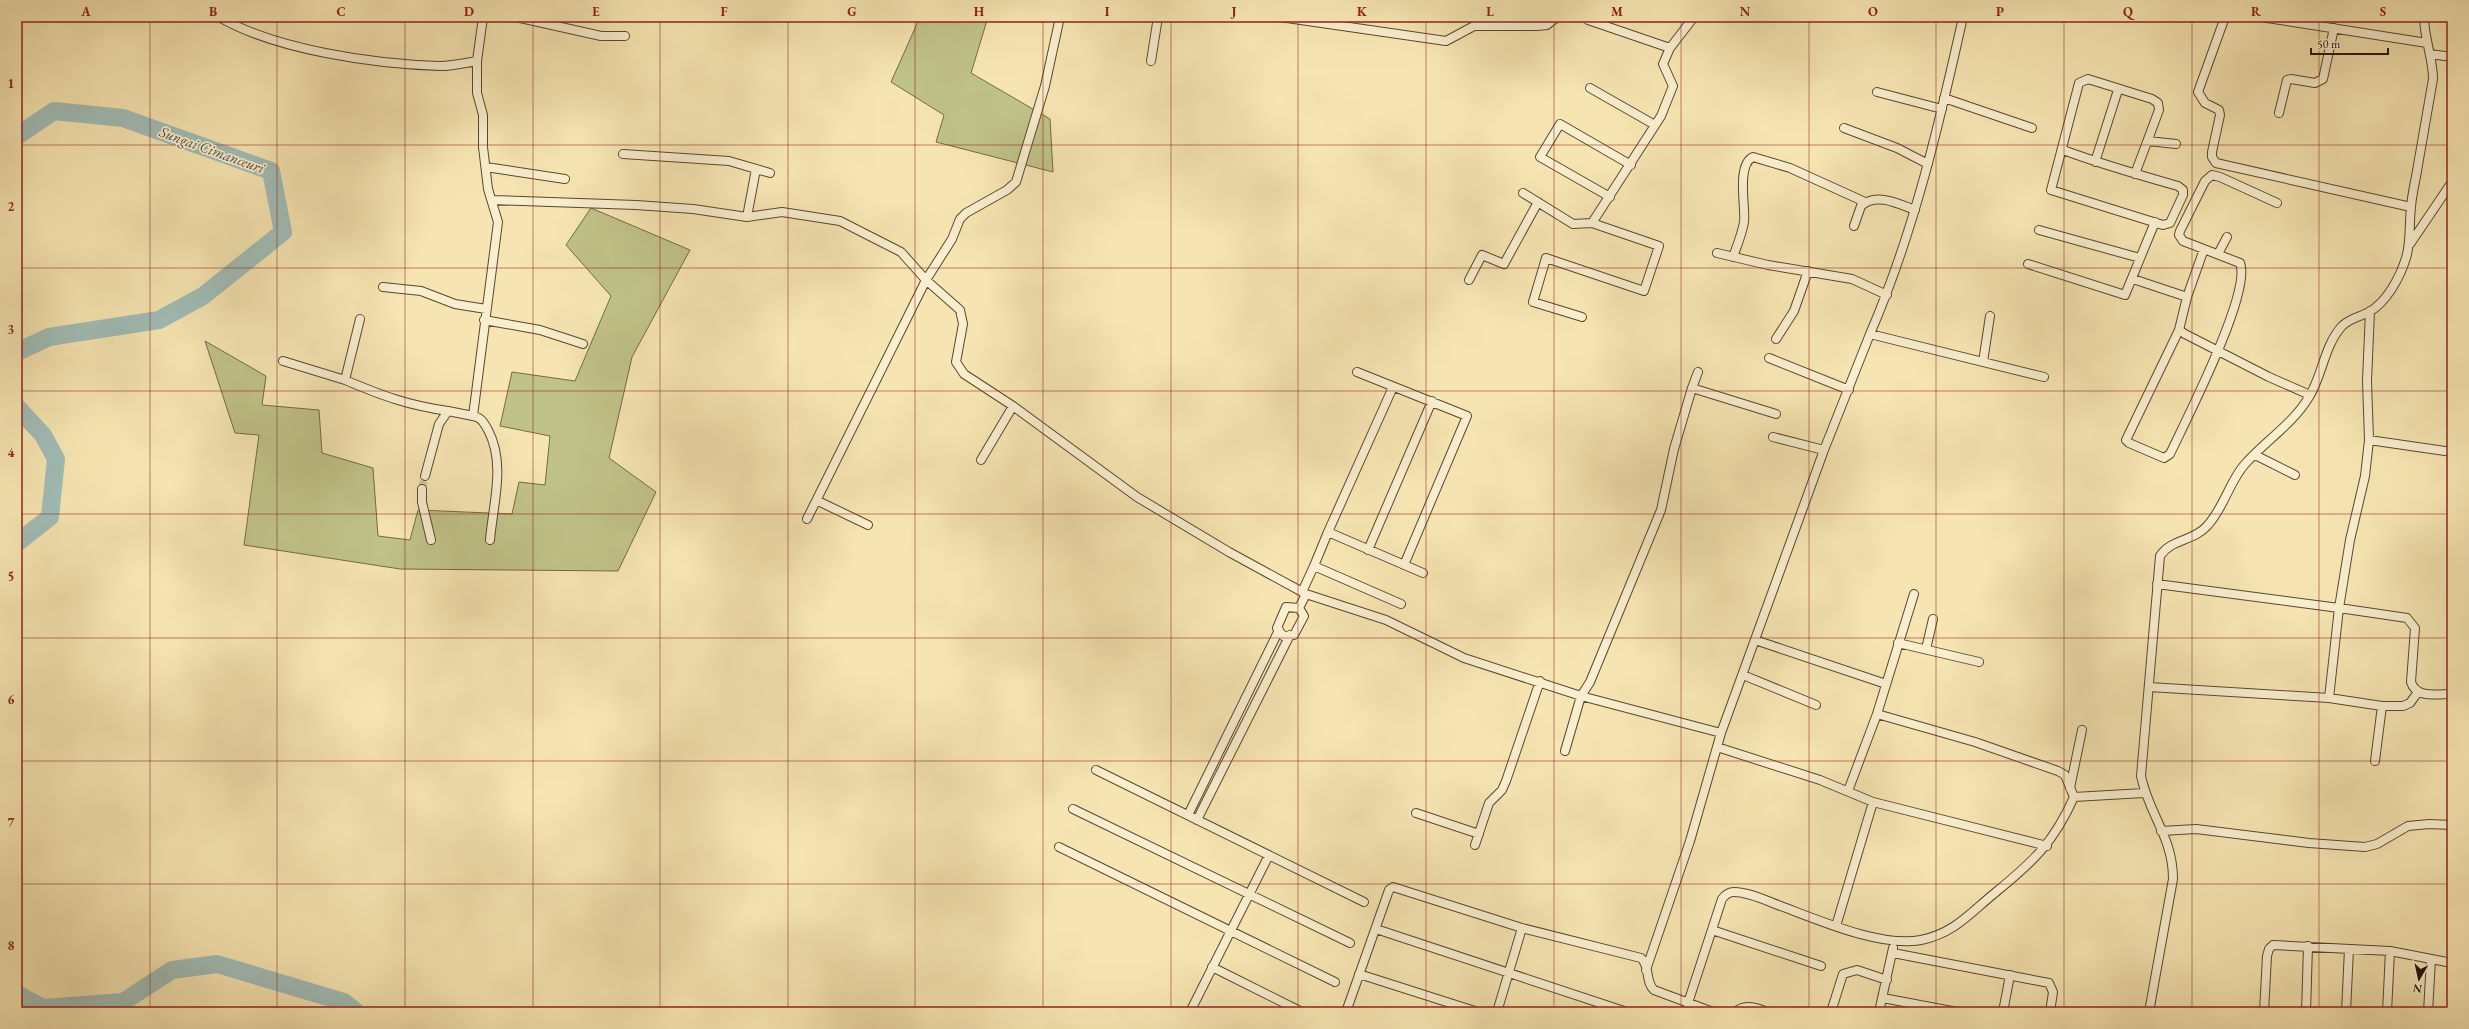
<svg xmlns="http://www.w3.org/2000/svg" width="2469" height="1029" viewBox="0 0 2469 1029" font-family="'EB Garamond',serif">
	<rect width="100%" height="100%" fill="#f6e5b2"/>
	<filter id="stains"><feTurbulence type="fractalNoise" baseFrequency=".005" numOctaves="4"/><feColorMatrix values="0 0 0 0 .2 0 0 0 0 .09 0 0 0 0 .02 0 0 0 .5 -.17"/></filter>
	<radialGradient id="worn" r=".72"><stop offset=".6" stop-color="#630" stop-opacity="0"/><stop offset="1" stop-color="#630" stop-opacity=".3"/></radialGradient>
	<path fill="#c0c389" stroke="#736a46" d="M920,17H988L971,73L1050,119L1053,172L936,142L944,115L891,82Z
		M591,208L690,250L632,357L609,458L656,492L618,571L400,569L244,545L259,435L235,433L205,341L266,376L262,405L319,410L322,453L373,468L378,536L410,540L418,510L512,514L519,482L545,485L550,436L500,426L512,372L575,381L611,296L566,245Z"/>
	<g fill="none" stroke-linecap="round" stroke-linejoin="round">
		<path stroke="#a1bdb7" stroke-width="18" d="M17,136L54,111L123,118L271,171L283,232L203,296L159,320L49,337L17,352
			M17,407L43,435L56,459L50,517L17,543
			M17,994L43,1008L123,1002L172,970L217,964L344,1002L356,1012"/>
		<path stroke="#d7c598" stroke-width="8" stroke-dasharray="8 4" stroke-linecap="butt" d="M422,489L425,476"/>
		<g stroke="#5a4730" stroke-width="10">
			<path id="street" d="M219,17C276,50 374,64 440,66C452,66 465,63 477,61
				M483,17L477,61V93L483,115V147L488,189L498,222L473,416C481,417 484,423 488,430C506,464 493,504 490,540
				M516,17L601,36H625
				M1280,17L1446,41L1474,26H1537L1547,25L1557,17
				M2225,17L2198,92L2205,103L2219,110L2220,115L2212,152V157L2216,163L2411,207
				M2261,17L2427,43
				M1588,20L1670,48L1694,17
				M2430,54L2452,57
				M1151,61L1158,17
				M1590,88L1655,125
				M1877,92L1942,109
				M1944,98L2032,128
				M2279,113L2287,80L2291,79L2315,83L2323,79L2334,28
				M1844,128L1897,148L1928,164
				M2148,141L2176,144
				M2063,150C2101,164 2139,175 2178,186L2183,190V195L2170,223L2163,225L2051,190L2079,83L2088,79L2152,99L2158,103L2159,110L2135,174
				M623,154L729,161L770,173
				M2095,162L2118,90
				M486,167L565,179
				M1523,193L1573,224L1592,223L1661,116L1673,86L1663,64L1670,48
				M1610,197L1540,157L1560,124L1631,165
				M492,200L636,205L693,209L747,217L782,212L840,221L901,252L926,280L960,310L963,324L956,362L964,374L1013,406L1137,497L1229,552L1306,594L1386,620L1464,658L1581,696L1721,733
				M747,217L756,169
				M1854,226L1861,206C1876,192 1899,204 1915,210
				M2039,230L2140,258
				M2410,244L2452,182
				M1717,253L1768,265L1852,279L1887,295
				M2218,254L2227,237
				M1733,257C1737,246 1742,234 1744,222C1746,208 1736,165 1753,157L1790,168L1865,202
				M2028,264L2125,295L2155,222
				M2133,279L2187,297L2179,330L2185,334L2269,377L2310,395
				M1469,280L1482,255L1504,264L1538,202
				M383,287L421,291L455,304L486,309
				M2187,297L2204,249
				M2370,311L2367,381L2369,440L2365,476L2350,540L2339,608L2407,618L2415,628L2411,682C2416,699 2438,694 2452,694
				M1582,317L1533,302L1546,258L1644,291L1659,246L1592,223
				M360,319L345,380C383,396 407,405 448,411
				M484,320L540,330L583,344
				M2179,330L2126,440L2129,443L2164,458L2170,454C2185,422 2252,292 2240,263L2183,241L2179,235L2180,231L2205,181L2212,175L2220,177L2277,203
				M1870,334C1914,232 1939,125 1963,17
				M1776,339L1794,311L1808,271
				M1769,358L1849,390
				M283,361L345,380
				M1983,362L1990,316
				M1357,372L1467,416L1404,565
				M1692,388L1698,372
				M1773,437L1824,450
				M2369,440L2452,452
				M2255,455L2295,475
				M981,460L1013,406
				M425,476L439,424L448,411L473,416
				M422,489V502L431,540
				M818,501L868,525
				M807,519L926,280L952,239L960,219L966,213L1007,190L1016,182L1045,86L1060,17
				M1328,532L1393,387
				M1368,550L1432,401
				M1314,566L1328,532L1423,573
				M2157,584L2339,608L2329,698
				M1302,592L1314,566L1401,604
				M1914,594L1877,714L1975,742L2058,771L2065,775L2074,797
				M1299,608L1286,607L1277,628L1283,636L1294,635L1304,616L1299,608L1306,594
				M1755,640L1886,684
				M1898,643L1979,662
				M1926,649L1933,619
				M1743,675L1816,705
				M2149,687L2329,698L2382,706H2403L2410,703L2418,692
				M1717,747L1820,780L1873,802L2047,846
				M1565,751L1581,696L1590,682L1661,510L1674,449L1692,388L1776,414
				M2375,761L2382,706
				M1096,770L1364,902
				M2070,788L2082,730
				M1848,791L1877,714
				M1073,809L1350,943
				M1416,813L1479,834
				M1188,815L1279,630
				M1197,820L1290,635
				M2161,831L2196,829L2309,843L2365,847L2377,844L2408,826L2429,824L2452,825
				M1475,845L1489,803L1502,790L1506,781L1540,681
				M1059,847L1335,982
				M1836,926L1873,802
				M1522,928L1641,958C1650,965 1645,982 1654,990L1713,1012
				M1376,929L1627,1012
				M1712,930L1821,966
				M1893,953L2049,983L2053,992L2050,1012
				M1212,967L1302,1012
				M1646,970L1690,841L1721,733L1824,450L1870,334L2044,377
				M1359,974L1478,1012
				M1883,998L1957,1012
				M1190,1012L1269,855
				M1346,1012L1389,890L1393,887L1522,928L1497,1012
				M1685,1012L1722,899C1725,895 1728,892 1734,892C1748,892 1765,900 1778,905C1816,919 1881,948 1921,940C1955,933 1971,912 1996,892C2034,861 2054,842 2074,797L2144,793
				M1736,1012C1744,1003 1758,1008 1767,1012
				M1831,1012L1843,974L1857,970L1887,980
				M1879,1012L1893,948
				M2003,1012L2010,975
				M2149,1012L2173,879C2173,837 2149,815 2141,776L2160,556C2171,539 2194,541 2207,526C2224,508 2229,482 2245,464C2266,440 2292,425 2309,397C2323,374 2324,346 2342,326C2350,318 2360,317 2369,312C2387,302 2400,277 2406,258C2411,242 2409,224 2411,207C2412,193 2416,179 2418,165C2423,137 2428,108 2433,79C2433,58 2424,38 2424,17
				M2264,1012L2267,956L2269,949L2273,945L2390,951L2452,963
				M2306,1012L2308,946
				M2346,1012L2349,949
				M2387,1012L2390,951
				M2428,1012L2431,959"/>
		</g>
		<use href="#street" stroke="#f9eecd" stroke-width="8"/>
	</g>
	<path fill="none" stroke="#8f2418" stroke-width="1" stroke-opacity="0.55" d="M150,17V1012M277,17V1012M405,17V1012M533,17V1012M660,17V1012M788,17V1012M915,17V1012M1043,17V1012M1171,17V1012M1298,17V1012M1426,17V1012M1554,17V1012M1681,17V1012M1809,17V1012M1936,17V1012M2064,17V1012M2192,17V1012M2319,17V1012M17,145H2452M17,268H2452M17,391H2452M17,514H2452M17,638H2452M17,761H2452M17,884H2452"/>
	<g text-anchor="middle" stroke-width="3.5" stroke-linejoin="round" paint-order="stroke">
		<g font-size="15" font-style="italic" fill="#514e43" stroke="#f9eecd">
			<text transform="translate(212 150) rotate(20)" y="5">Sungai Cimanceuri</text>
		</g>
	</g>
	<rect width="2469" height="1029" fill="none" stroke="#f6e5b2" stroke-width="44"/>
	<g transform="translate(2419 979) rotate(189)" stroke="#f9eecd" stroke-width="3" paint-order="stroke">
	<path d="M0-3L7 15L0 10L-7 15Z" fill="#261204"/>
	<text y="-6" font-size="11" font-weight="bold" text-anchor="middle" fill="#261204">N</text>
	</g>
	<path d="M2311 48v6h77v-6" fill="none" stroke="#261204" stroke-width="2"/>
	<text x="2317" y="48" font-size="12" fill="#261204" stroke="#f9eecd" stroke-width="3" paint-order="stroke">50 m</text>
	<rect x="22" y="22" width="2425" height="985" fill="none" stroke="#8f2418" stroke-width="1.5"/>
	<g font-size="13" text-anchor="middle" font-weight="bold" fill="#8f2418">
		<text x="86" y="16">A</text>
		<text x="213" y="16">B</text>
		<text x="341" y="16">C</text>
		<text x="469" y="16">D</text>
		<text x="596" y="16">E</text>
		<text x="724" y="16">F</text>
		<text x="852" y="16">G</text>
		<text x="979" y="16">H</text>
		<text x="1107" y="16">I</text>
		<text x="1234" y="16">J</text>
		<text x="1362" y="16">K</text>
		<text x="1490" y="16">L</text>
		<text x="1617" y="16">M</text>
		<text x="1745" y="16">N</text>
		<text x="1873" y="16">O</text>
		<text x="2000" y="16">P</text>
		<text x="2128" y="16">Q</text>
		<text x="2256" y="16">R</text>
		<text x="2383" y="16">S</text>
		<text x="11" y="88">1</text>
		<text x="11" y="211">2</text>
		<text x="11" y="334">3</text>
		<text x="11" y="457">4</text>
		<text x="11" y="581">5</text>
		<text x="11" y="704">6</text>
		<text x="11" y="827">7</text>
		<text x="11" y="950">8</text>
	</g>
	<rect width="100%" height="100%" filter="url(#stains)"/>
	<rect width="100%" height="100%" fill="url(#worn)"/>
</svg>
